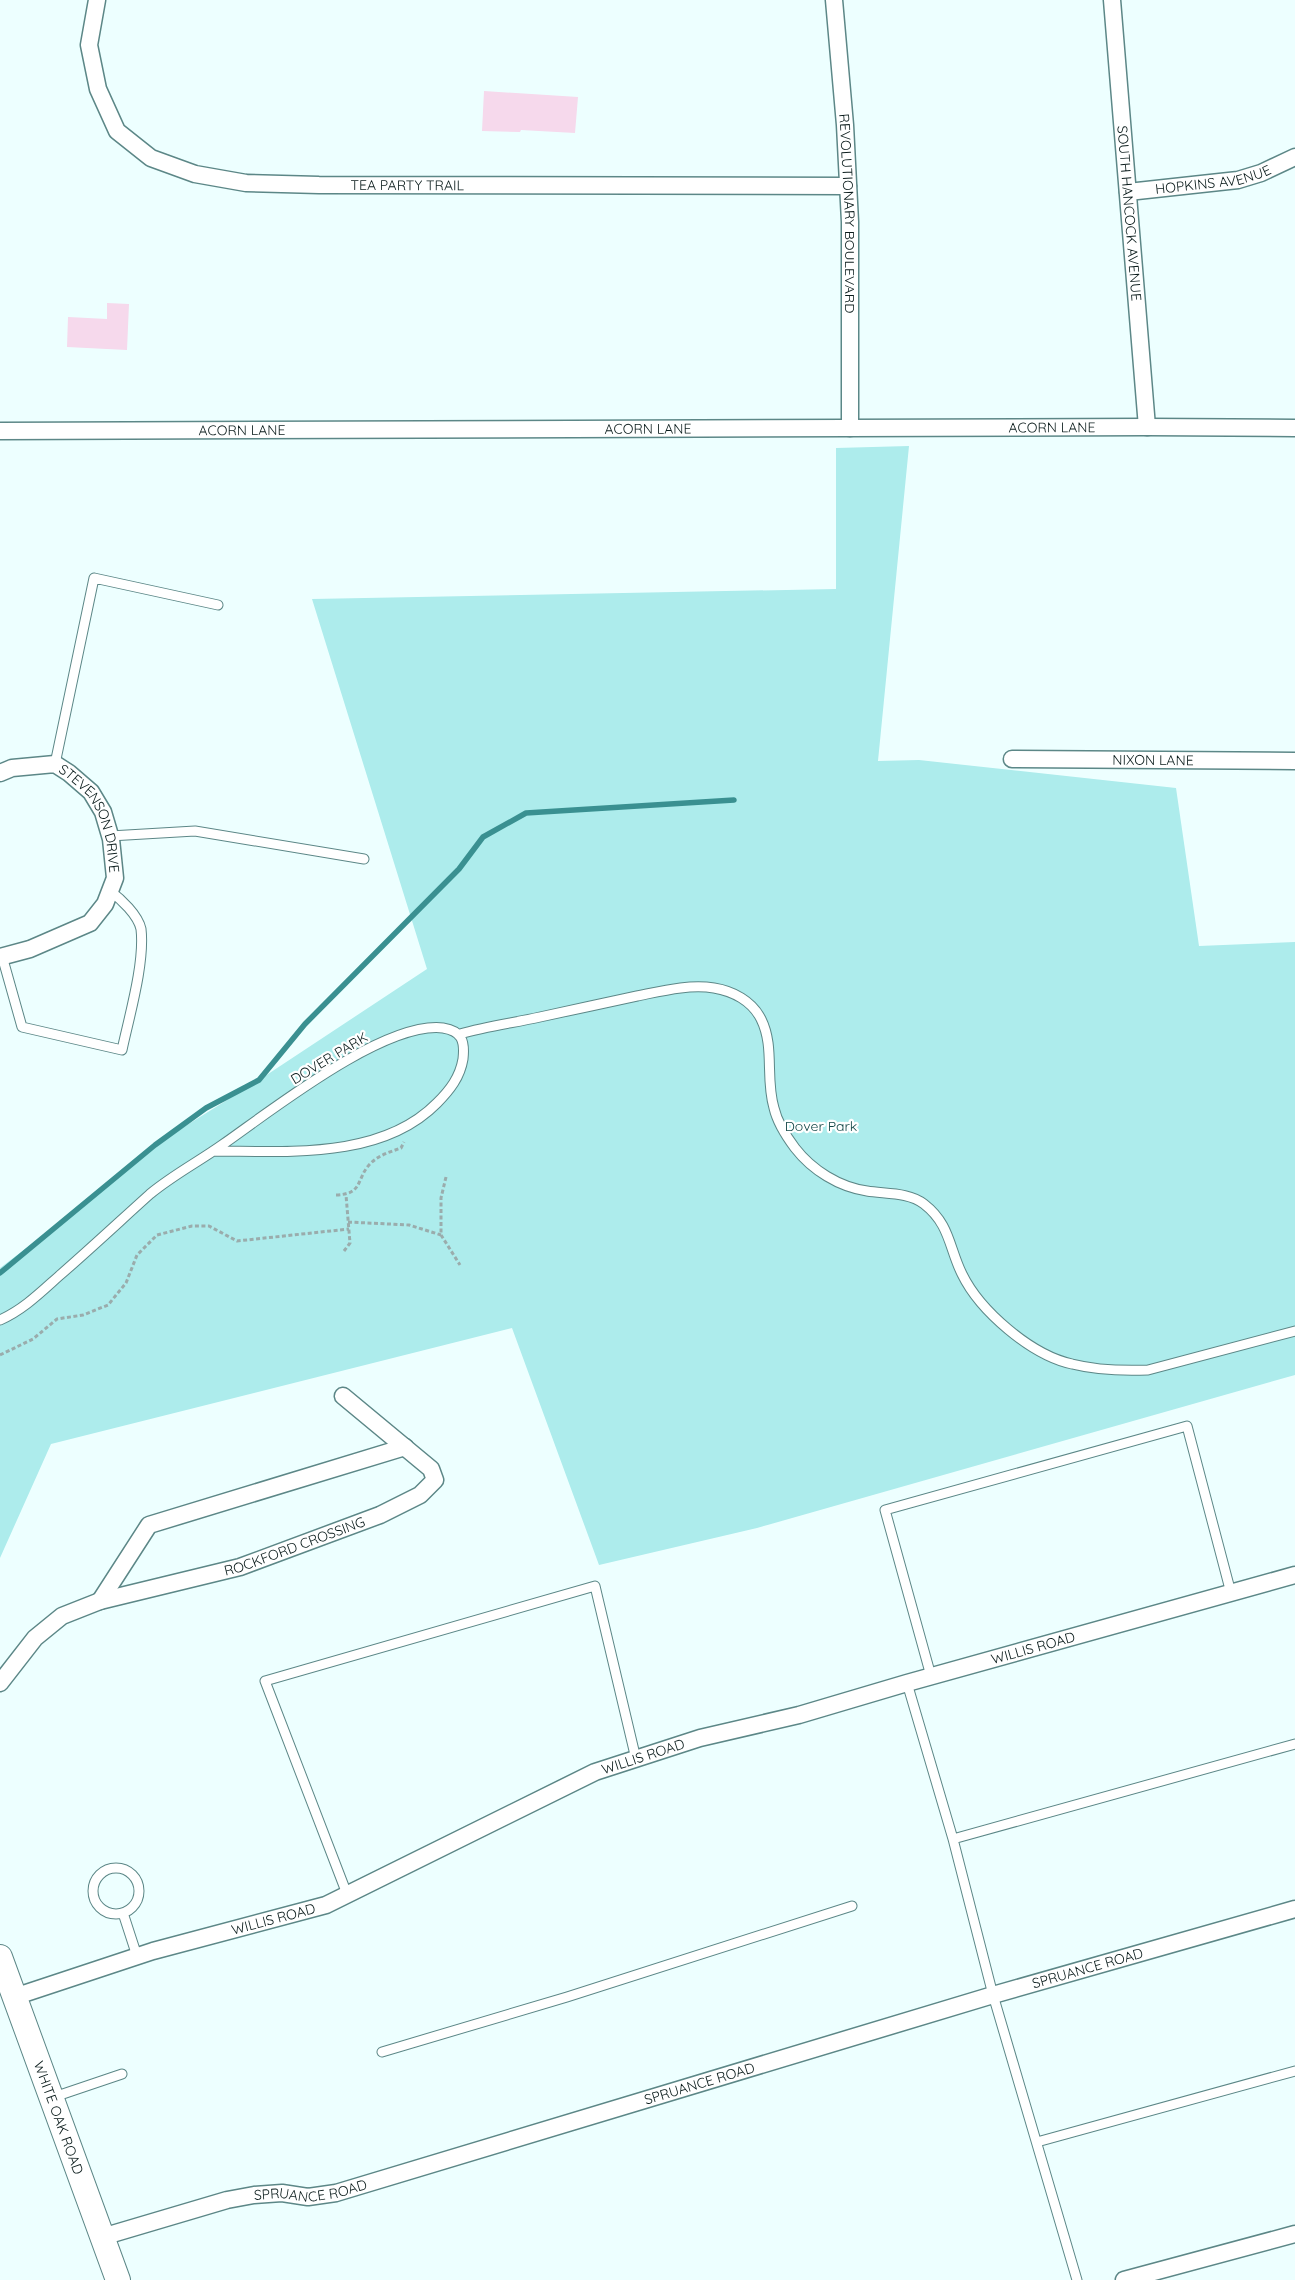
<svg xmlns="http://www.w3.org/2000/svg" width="1295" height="2280" viewBox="0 0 1295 2280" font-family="Quicksand,sans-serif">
	<rect width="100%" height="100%" fill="#edffff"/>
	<path fill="#adecec" d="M909,446L878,761L919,760L1176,788L1199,946L1295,942V1375L757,1528L599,1565L512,1328L51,1444L0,1558V1268L66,1218L155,1145L259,1080L427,969L312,599L836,589V448Z"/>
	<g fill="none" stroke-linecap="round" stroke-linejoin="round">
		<path stroke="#3a9091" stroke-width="5.5" d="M0,1273L155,1145L206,1108L259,1080L305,1024L459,869L483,837L526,813L734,800"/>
	</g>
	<path fill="#f6d9ec" d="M484,91L578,97L575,133L521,130L520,132L482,131Z
		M107,303L129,304L127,350L67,347L68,317L107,319Z"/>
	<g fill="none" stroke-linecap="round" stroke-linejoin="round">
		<g stroke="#5c8787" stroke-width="11">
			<path id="lane" d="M55,764L94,578L218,605
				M110,836L195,831L364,859
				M2,956L22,1027L122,1050C129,1017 145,963 141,929C138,915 121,899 110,891
				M460,1034C487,1026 513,1023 540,1017C572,1010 605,1003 637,996C662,991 689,984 714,988C733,991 752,1001 761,1019C775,1047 765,1078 774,1108C777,1121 786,1136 795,1148C812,1170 839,1187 867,1191C885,1194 909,1192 924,1204C950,1224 949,1248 962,1274C980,1311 1031,1355 1072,1364C1096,1370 1123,1371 1148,1370L1295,1331
				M0,1320C23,1310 41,1292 59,1276C90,1249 120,1221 150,1194C173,1175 198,1162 222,1145C271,1111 384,1021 443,1028C462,1031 465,1041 463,1059C460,1077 450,1090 437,1103C381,1160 286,1151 213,1151
				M931,1676L885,1510L1187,1426L1231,1593
				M907,1683L953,1839L993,1995L1077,2280
				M953,1839L1295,1744
				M93 1891a23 23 0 1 1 46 0a23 23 0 1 1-46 0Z
				M347,1894L265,1681L595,1586L636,1759
				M123,1913L137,1956
				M382,2052L567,1997L852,1906
				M51,2098L122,2074
				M1037,2142L1295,2071"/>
		</g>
		<g stroke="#5c8787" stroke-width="19">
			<g id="street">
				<path id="s1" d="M97,0L89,45L98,89L117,131L151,158L195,174L246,183L319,185L848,186"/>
				<path id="s2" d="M834,0L845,125L850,222V428"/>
				<path id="s3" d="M1112,0L1147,427"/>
				<path id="s4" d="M1128,192L1238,180L1261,173L1295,157"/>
				<path id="s5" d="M0,431L1147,427L1295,428"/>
				<path id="s6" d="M1012,759L1295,761"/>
				<path id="s7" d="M0,773L12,768L55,764L69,773L91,792L103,812L111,839L115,878L105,904L90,923L30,949L0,957"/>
				<path d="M100,1601L149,1525L405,1447"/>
				<path id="s8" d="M0,1683L35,1638L62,1616L100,1601L240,1567L380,1515L420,1495L435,1480L431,1469L343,1396"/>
				<path id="s9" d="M14,1997L153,1951L326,1905L595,1772L700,1738L799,1715L907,1683L1295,1575"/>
				<path id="s10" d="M102,2237L227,2200L254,2195L282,2193L308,2197L336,2193L993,1995L1295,1909"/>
				<path d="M1124,2280L1295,2234"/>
			</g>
		</g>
		<g stroke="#5c8787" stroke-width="26">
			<g id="secondary">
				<path id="s11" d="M0,1957L118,2280"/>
			</g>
		</g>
		<path stroke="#9aacac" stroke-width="3" stroke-dasharray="4 2.5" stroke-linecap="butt" d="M446,1177L441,1198V1235L460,1265
			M336,1195C363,1194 356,1180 369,1165C378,1155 390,1152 401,1148L404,1142
			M348,1222L409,1225L441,1235
			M344,1251L350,1243L346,1195
			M0,1355L33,1339L57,1319L83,1315L108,1305L126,1283L137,1255L157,1235L192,1226H209L237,1241L349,1229"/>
		<use href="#lane" stroke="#fff" stroke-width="9"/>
		<use href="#street" stroke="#fff" stroke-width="16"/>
		<use href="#secondary" stroke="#fff" stroke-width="24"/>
	</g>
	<g text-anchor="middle" stroke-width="4.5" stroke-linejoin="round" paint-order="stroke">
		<g font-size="14" fill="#0a1b1b" stroke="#fff">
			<text dy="5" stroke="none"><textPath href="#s4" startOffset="86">HOPKINS AVENUE</textPath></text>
			<text dy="5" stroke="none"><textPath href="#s1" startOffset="440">TEA PARTY TRAIL</textPath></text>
			<text dy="5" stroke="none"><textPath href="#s3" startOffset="214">SOUTH HANCOCK AVENUE</textPath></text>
			<text dy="5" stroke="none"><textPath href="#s2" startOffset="214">REVOLUTIONARY BOULEVARD</textPath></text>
			<text dy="5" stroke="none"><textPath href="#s5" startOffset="1052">ACORN LANE</textPath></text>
			<text dy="5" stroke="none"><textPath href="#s5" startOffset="648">ACORN LANE</textPath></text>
			<text dy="5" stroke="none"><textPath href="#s5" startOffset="242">ACORN LANE</textPath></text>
			<text dy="5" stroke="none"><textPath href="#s6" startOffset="141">NIXON LANE</textPath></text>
			<text dy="5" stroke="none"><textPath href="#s7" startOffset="125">STEVENSON DRIVE</textPath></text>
			<text transform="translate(329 1058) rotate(-31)" y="5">DOVER PARK</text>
			<text dy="5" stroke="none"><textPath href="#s8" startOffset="335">ROCKFORD CROSSING</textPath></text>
			<text dy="5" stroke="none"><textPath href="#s9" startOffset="1081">WILLIS ROAD</textPath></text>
			<text dy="5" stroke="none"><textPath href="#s9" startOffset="676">WILLIS ROAD</textPath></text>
			<text dy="5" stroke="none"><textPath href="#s9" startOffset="271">WILLIS ROAD</textPath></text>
			<text dy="5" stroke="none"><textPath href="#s10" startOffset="1025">SPRUANCE ROAD</textPath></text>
			<text dy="5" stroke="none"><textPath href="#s10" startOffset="620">SPRUANCE ROAD</textPath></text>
			<text dy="5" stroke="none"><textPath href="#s11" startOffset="171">WHITE OAK ROAD</textPath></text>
			<text dy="5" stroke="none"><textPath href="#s10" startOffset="215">SPRUANCE ROAD</textPath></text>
		</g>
		<g font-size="14" fill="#0f4444" stroke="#fff">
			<text x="821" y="1131">Dover Park</text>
		</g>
	</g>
</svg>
